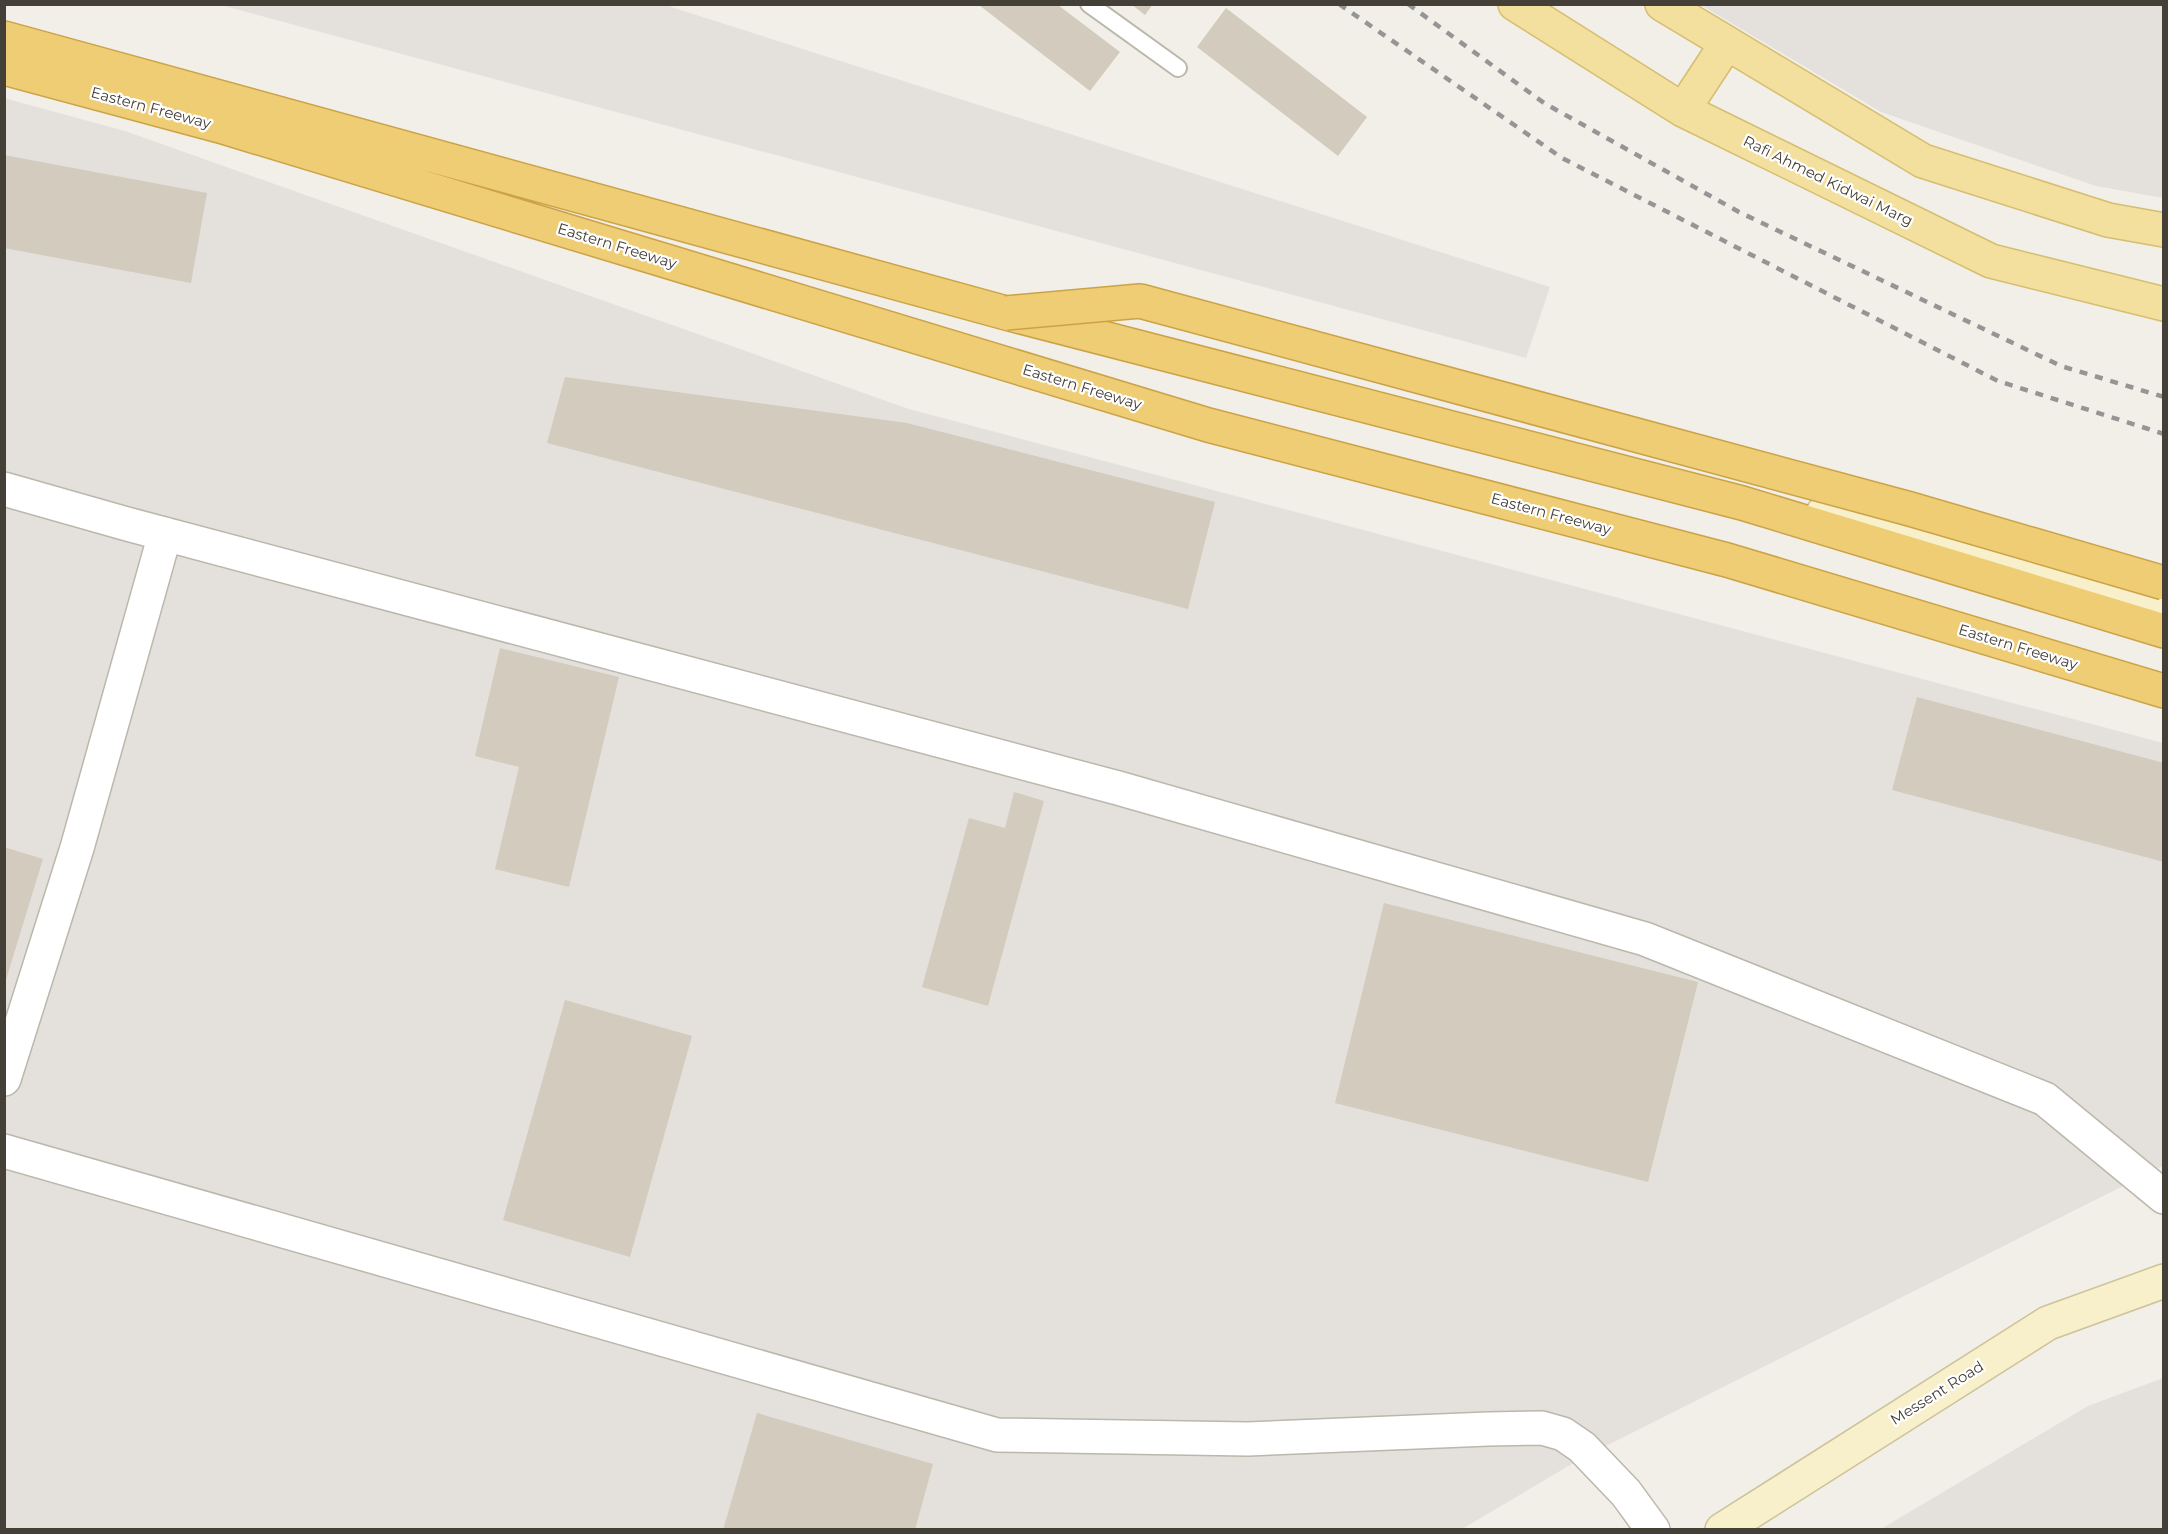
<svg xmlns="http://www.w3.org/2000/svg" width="2168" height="1534" viewBox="0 0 2168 1534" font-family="Montserrat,sans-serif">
	<rect width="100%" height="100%" fill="#f1efe7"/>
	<path fill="#e4e1dc" d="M221,5H665L1550,287L1526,358Z
		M1701,5H2163V198L2096,186L1881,112Z
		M4,98L125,131L909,409L2163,743V1166L1582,1458L1462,1529H5Z
		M2163,1378V1529H1881L2088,1406Z"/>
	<path fill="#d2cbbe" d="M1131,4H1153L1145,15Z
		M979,5H1058L1120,52L1090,91Z
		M1226,8L1367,117L1338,156L1197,47Z
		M4,155L207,193L191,283L4,248Z
		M565,377L907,423L1215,502L1188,609L547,443Z
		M500,648L619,677L569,887L495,869L519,767L475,756Z
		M1917,697L2164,763V862L1892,790Z
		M1014,792L1044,801L988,1006L922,987L969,818L1005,828Z
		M4,847L43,859L5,983H4Z
		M1384,903L1698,982L1648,1182L1335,1103Z
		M565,1000L692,1036L630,1257L503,1220Z
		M757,1413L933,1464L915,1530H723Z"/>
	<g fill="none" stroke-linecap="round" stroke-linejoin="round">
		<g stroke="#bcb7ab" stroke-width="20">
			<path id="lane" d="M1089,4L1178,68"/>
		</g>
		<g stroke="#bcb7ab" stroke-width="36">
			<path id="street" d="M4,489L127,524L1118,788L1645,939L2045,1099L2164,1197
				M4,1079L77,848L165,534
				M4,1151L997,1435L1248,1439L1488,1429L1542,1428L1563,1434L1582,1447L1626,1493L1653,1530"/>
		</g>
		<g stroke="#ccc39b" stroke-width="36">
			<path id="secondary" d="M1823,513L2022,562L2164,605
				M1722,1530L2048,1323L2164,1281"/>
		</g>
		<g stroke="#d6bd70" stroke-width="36">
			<path id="primary" d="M1515,4L1683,110L1991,261L2164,304
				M1662,4L1923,161L2108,220L2164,230
				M1683,110L1727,43"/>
		</g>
		<g stroke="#cca247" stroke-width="36">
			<path id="highway" d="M4,38L1006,313L1742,503L2164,631
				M4,68L220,126L1208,425L1727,560L2164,691"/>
		</g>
		<use href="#lane" stroke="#fff" stroke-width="16"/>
		<use href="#street" stroke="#fff" stroke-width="33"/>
		<use href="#secondary" stroke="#f8f0ca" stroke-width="33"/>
		<use href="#primary" stroke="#f3e09e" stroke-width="33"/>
		<use href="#highway" stroke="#eecd75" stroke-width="33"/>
		<path stroke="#959595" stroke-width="4.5" stroke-dasharray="8 8" stroke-linecap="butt" d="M1339,4L1562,158L1998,381L2164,434
			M1408,4L1544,103L1739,212L2061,366L2164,397"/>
		<g stroke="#cca247" stroke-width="36" stroke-linecap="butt">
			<path id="highway-bridge" d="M1006,313L1140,301L1910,509L2164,583"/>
		</g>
		<use href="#highway-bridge" stroke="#eecd75" stroke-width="33"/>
	</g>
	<g text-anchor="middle" stroke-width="4.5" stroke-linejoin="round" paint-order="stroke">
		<g font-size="15" fill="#443f37" stroke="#fff">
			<text transform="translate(151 108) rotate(15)" y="5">Eastern Freeway</text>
			<text transform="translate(1828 181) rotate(26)" y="5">Rafi Ahmed Kidwai Marg</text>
			<text transform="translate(617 246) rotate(17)" y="5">Eastern Freeway</text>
			<text transform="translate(1082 387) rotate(17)" y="5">Eastern Freeway</text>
			<text transform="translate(1551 514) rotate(15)" y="5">Eastern Freeway</text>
			<text transform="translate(2018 647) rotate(17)" y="5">Eastern Freeway</text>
			<text transform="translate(1937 1393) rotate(-32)" y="5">Messent Road</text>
		</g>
	</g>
	<rect width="2168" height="1534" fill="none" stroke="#443f37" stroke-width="12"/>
</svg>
